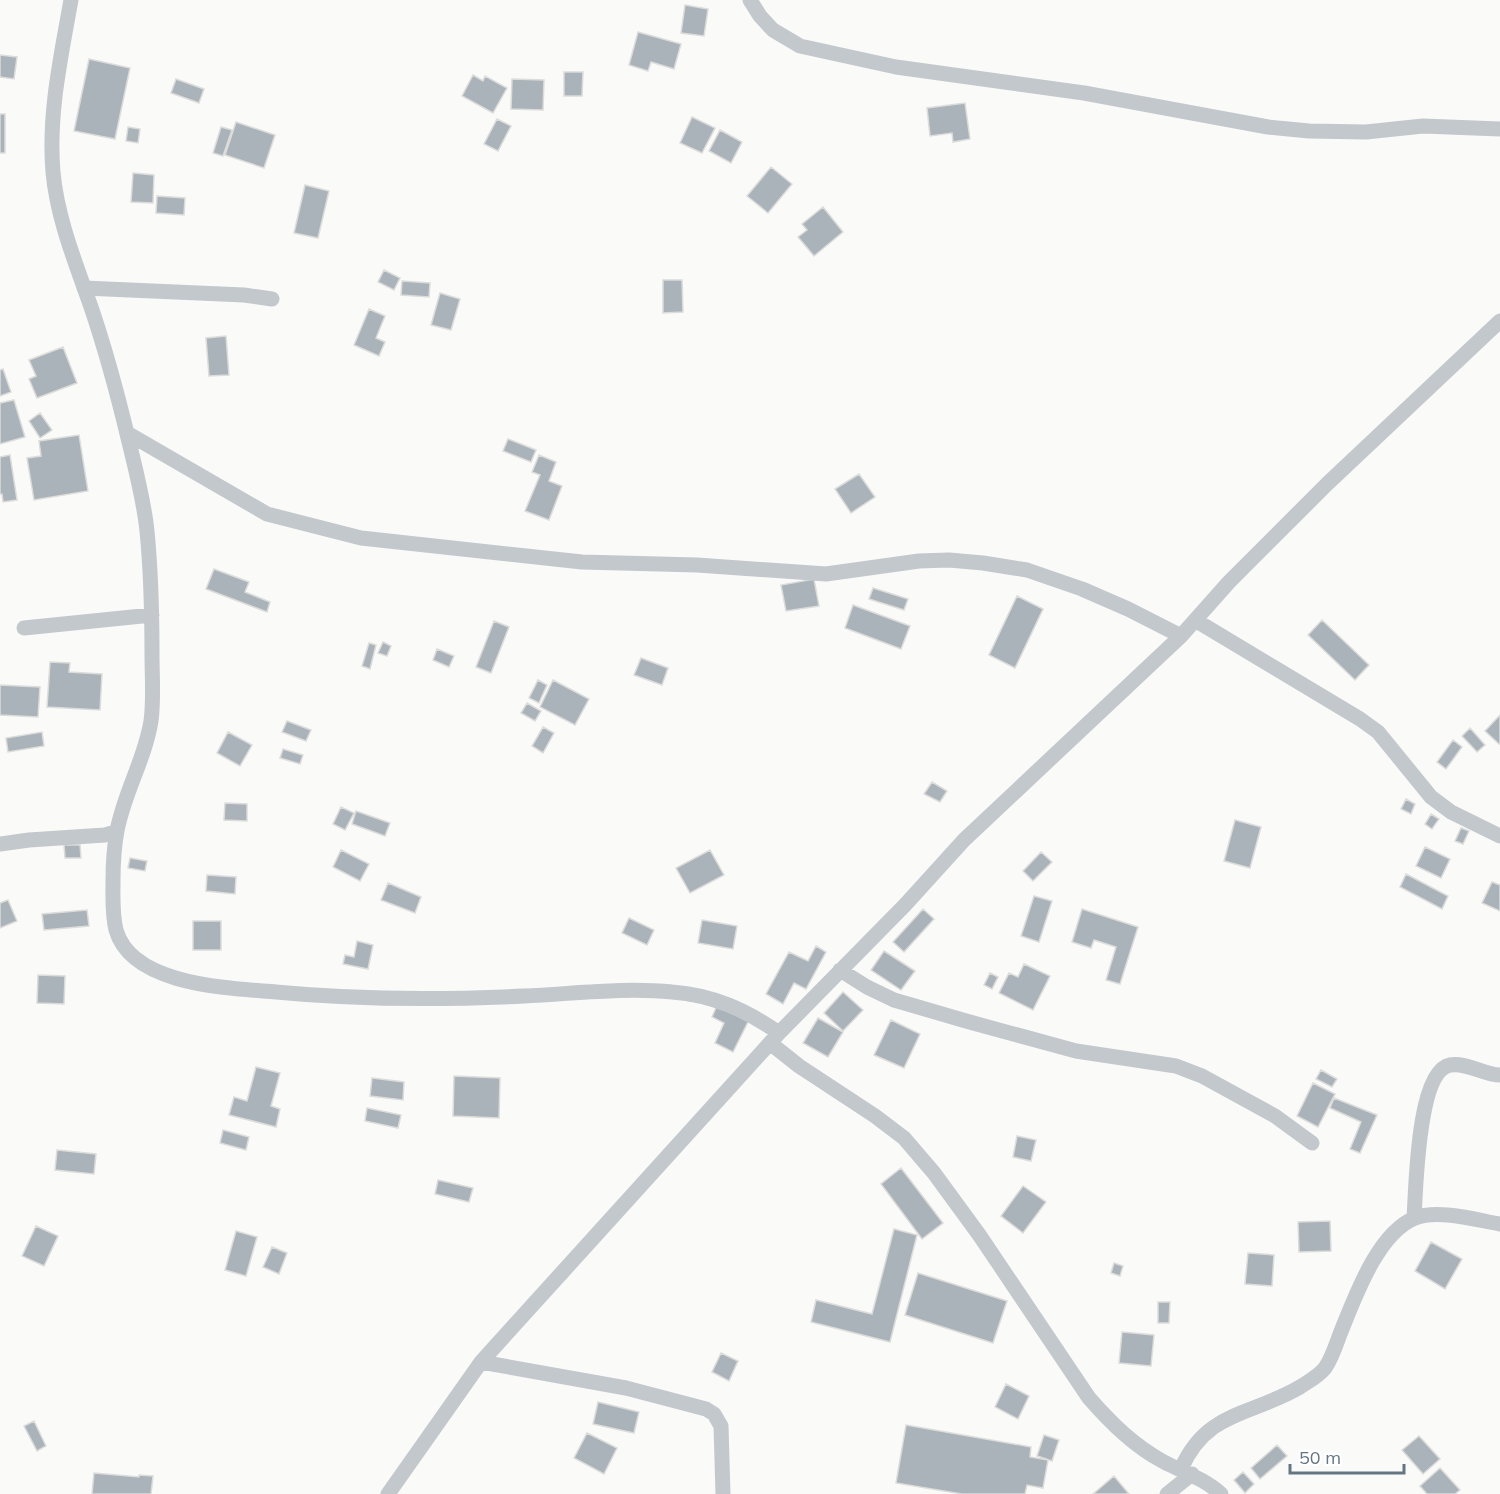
<svg xmlns="http://www.w3.org/2000/svg" width="1500" height="1494" viewBox="0 0 1500 1494" font-family="Mulish,sans-serif">
	<rect width="100%" height="100%" fill="#fafaf8"/>
	<path fill="#aab3b9" stroke="#dcdcda" stroke-width="1.5" d="M685,5L708,9L704,36L681,33Z
		M638,32L681,44L674,69L651,62L648,71L629,65Z
		M0,55L17,57L14,79L0,77Z
		M89,59L130,68L115,139L74,131Z
		M564,72H583L582,96H564Z
		M473,75L483,81L485,76L507,88L493,113L462,96Z
		M176,79L204,89L199,103L171,93Z
		M512,79L544,80L543,110L511,109Z
		M965,103L970,139L953,142L952,133L930,136L927,108Z
		M0,114H5V153H0Z
		M692,117L715,128L702,153L680,143Z
		M497,119L511,126L498,151L484,144Z
		M236,122L275,135L264,168L225,155Z
		M128,127L140,129L138,143L126,141Z
		M221,127L232,130L223,156L213,153Z
		M720,130L742,142L731,163L709,151Z
		M771,167L792,184L768,213L747,196Z
		M133,173L154,175L153,203L131,202Z
		M305,185L329,191L318,238L294,233Z
		M157,196L185,198L184,215L156,213Z
		M823,207L843,232L814,256L798,237L807,230L802,224Z
		M384,270L400,278L394,290L378,282Z
		M663,280H682L683,312L663,313Z
		M402,281L430,283L429,297L401,295Z
		M440,293L460,299L451,330L431,325Z
		M369,309L385,316L376,338L385,342L379,356L354,345Z
		M226,336L229,375L209,376L206,338Z
		M63,347L77,383L37,398L29,379L36,376L29,360Z
		M3,369L11,392L0,396V370Z
		M14,400L25,437L0,444V403Z
		M40,413L52,430L40,438L29,421Z
		M79,435L88,491L34,500L27,458L41,456L39,441Z
		M508,439L536,450L531,462L503,451Z
		M10,455L17,500L3,502L2,494H0V457Z
		M539,455L556,462L549,481L562,486L549,520L525,511L540,475L532,472Z
		M859,474L875,497L851,513L835,489Z
		M214,569L249,582L245,592L270,602L267,612L206,589Z
		M814,579L819,606L786,611L781,585Z
		M873,588L908,599L904,610L869,599Z
		M1017,596L1043,609L1015,668L989,655Z
		M853,605L910,626L901,649L845,628Z
		M1322,620L1369,665L1355,680L1308,635Z
		M494,621L509,627L491,673L476,667Z
		M383,642L391,646L387,656L378,653Z
		M369,643L376,645L370,669L362,666Z
		M437,649L454,656L449,667L433,660Z
		M641,658L668,668L662,685L634,675Z
		M50,662L70,663L69,672L102,674L100,710L47,707Z
		M538,680L547,685L539,703L529,698Z
		M553,680L589,699L575,725L540,707Z
		M0,685L40,687L38,717L0,715Z
		M527,703L541,711L535,721L521,713Z
		M1500,715V744H1499L1485,731Z
		M287,721L311,730L306,741L282,732Z
		M543,727L554,733L543,753L532,746Z
		M1470,728L1485,745L1477,752L1462,736Z
		M42,732L44,746L8,752L6,738Z
		M228,732L252,745L240,766L217,753Z
		M1453,740L1462,747L1446,769L1437,762Z
		M283,749L303,755L300,764L280,758Z
		M932,782L947,791L940,802L924,794Z
		M1406,799L1415,804L1411,814L1401,809Z
		M225,803L247,804V821L224,820Z
		M341,807L354,813L345,830L333,824Z
		M356,811L390,823L385,836L352,824Z
		M1431,814L1439,819L1432,829L1425,824Z
		M1235,820L1261,827L1250,868L1224,861Z
		M1461,828L1469,831L1463,844L1455,841Z
		M64,845H80L81,858H65Z
		M1425,847L1450,859L1441,878L1416,866Z
		M341,850L369,864L360,881L333,867Z
		M710,850L724,875L690,893L676,868Z
		M1041,852L1052,862L1033,881L1023,871Z
		M130,858L147,861L145,871L128,868Z
		M1406,874L1448,896L1442,909L1400,887Z
		M207,875L236,877L235,894L206,891Z
		M1492,882L1500,885V911L1482,903Z
		M388,883L421,897L415,913L381,900Z
		M1034,896L1052,901L1039,942L1021,936Z
		M8,900L17,921L0,928V903Z
		M923,909L934,919L904,952L893,942Z
		M1082,909L1138,927L1120,984L1106,980L1116,947L1094,940L1091,948L1072,942Z
		M87,910L89,926L44,930L42,914Z
		M629,918L654,930L647,945L622,933Z
		M702,920L737,926L733,949L698,943Z
		M193,921H221V950H193Z
		M357,941L373,945L368,969L343,964L345,955L354,957Z
		M816,946L826,952L806,989L794,983L783,1004L766,994L789,952L808,961Z
		M884,951L915,971L901,990L871,970Z
		M1024,964L1050,976L1033,1010L999,993L1009,973L1018,977Z
		M990,973L998,977L992,989L984,985Z
		M38,975L65,976L64,1004L37,1003Z
		M843,992L863,1010L843,1031L824,1013Z
		M718,1003L750,1018L733,1052L715,1043L724,1023L712,1017Z
		M818,1018L843,1032L828,1057L803,1043Z
		M891,1020L920,1034L904,1068L874,1055Z
		M256,1067L280,1073L271,1106L280,1109L276,1127L229,1115L234,1097L247,1101Z
		M1321,1070L1337,1079L1332,1087L1316,1079Z
		M454,1076L500,1078L499,1118L453,1116Z
		M372,1078L404,1082L403,1100L370,1096Z
		M1313,1083L1335,1094L1318,1127L1297,1116Z
		M1334,1098L1377,1115L1360,1153L1350,1149L1361,1122L1330,1108Z
		M367,1108L401,1115L398,1128L365,1121Z
		M223,1130L249,1137L246,1150L220,1143Z
		M1017,1136L1036,1140L1031,1161L1013,1157Z
		M57,1150L96,1154L94,1174L55,1170Z
		M901,1168L943,1223L922,1239L881,1184Z
		M438,1180L473,1188L469,1202L435,1194Z
		M1023,1186L1046,1202L1023,1233L1001,1216Z
		M1330,1221L1331,1251L1299,1252L1298,1222Z
		M36,1226L58,1236L44,1266L22,1256Z
		M894,1229L917,1235L890,1342L811,1322L816,1300L872,1314Z
		M236,1231L257,1237L246,1276L225,1270Z
		M1431,1242L1462,1259L1445,1289L1415,1271Z
		M272,1247L287,1253L279,1274L263,1267Z
		M1248,1253L1274,1255L1272,1286L1245,1284Z
		M1114,1263L1123,1266L1120,1276L1111,1273Z
		M918,1273L1007,1301L993,1343L905,1315Z
		M1158,1302H1170L1169,1323H1158Z
		M1122,1332L1154,1335L1151,1366L1119,1363Z
		M721,1353L738,1361L729,1381L712,1372Z
		M1006,1384L1029,1396L1018,1419L995,1407Z
		M598,1402L639,1412L634,1433L593,1424Z
		M34,1421L46,1446L37,1451L24,1426Z
		M906,1425L1031,1447L1030,1457L1048,1460L1043,1488L1027,1485L1025,1494H962L896,1483Z
		M587,1433L617,1448L604,1474L574,1458Z
		M1044,1435L1059,1440L1052,1461L1037,1456Z
		M1419,1436L1440,1459L1423,1474L1402,1450Z
		M1277,1445L1287,1456L1260,1479L1251,1468Z
		M1440,1468L1460,1490L1455,1494H1427L1420,1486Z
		M1243,1472L1254,1484L1245,1493L1234,1480Z
		M94,1473L139,1477V1475L153,1476L151,1494H92Z
		M1114,1476L1129,1494H1093Z"/>
	<g fill="none" stroke-linecap="round" stroke-linejoin="round">
		<path stroke="#c3c8cc" stroke-width="15" d="M71,0C61,56 48,115 53,172C57,218 76,264 91,307C106,351 118,396 129,442C136,471 144,501 147,531C151,572 152,614 152,655C152,677 154,699 151,721C145,759 124,793 117,831C114,847 113,865 113,881C113,897 112,914 116,930C132,986 230,988 276,992C359,1000 441,1000 524,996C573,994 623,987 672,992C713,995 746,1010 779,1033
			M750,0L760,16L773,30L800,46L896,67L1084,93L1268,127L1309,131L1366,132L1423,126L1500,129
			M84,288L244,295L272,299
			M127,433L267,514L361,538L582,562L697,565L826,574L919,561L949,560L983,563L1027,570L1082,589L1128,609L1181,636
			M1195,620L1360,719L1378,732L1431,797L1451,812L1500,836
			M24,628L152,615
			M0,844L29,840L105,835L117,831
			M840,970L867,987L894,1000L966,1021L1076,1051L1176,1066L1202,1076L1275,1116L1312,1143
			M770,1043L799,1066L875,1116L904,1138L934,1173L980,1236L1089,1398C1111,1423 1134,1446 1164,1462C1183,1472 1205,1479 1221,1494
			M1414,1218C1416,1190 1417,1071 1450,1065C1467,1062 1484,1075 1500,1075
			M481,1362L626,1388L706,1409L714,1414L721,1426L723,1494
			M1181,1469C1207,1410 1251,1416 1300,1387C1309,1381 1319,1376 1325,1368C1332,1358 1336,1345 1340,1334C1354,1300 1377,1233 1415,1218C1438,1209 1476,1220 1500,1224
			M388,1494L481,1362L779,1033L905,905L964,840L1181,636L1229,582L1327,484L1500,321
			M1167,1494L1192,1474"/>
	</g>
	<path d="M1290 1464v9h114v-9" fill="none" stroke="#657683" stroke-width="3"/>
	<text x="1299" y="1464" font-size="18" fill="#657683" stroke="#ffffff" stroke-width="4.5" paint-order="stroke">50 m</text>
</svg>
